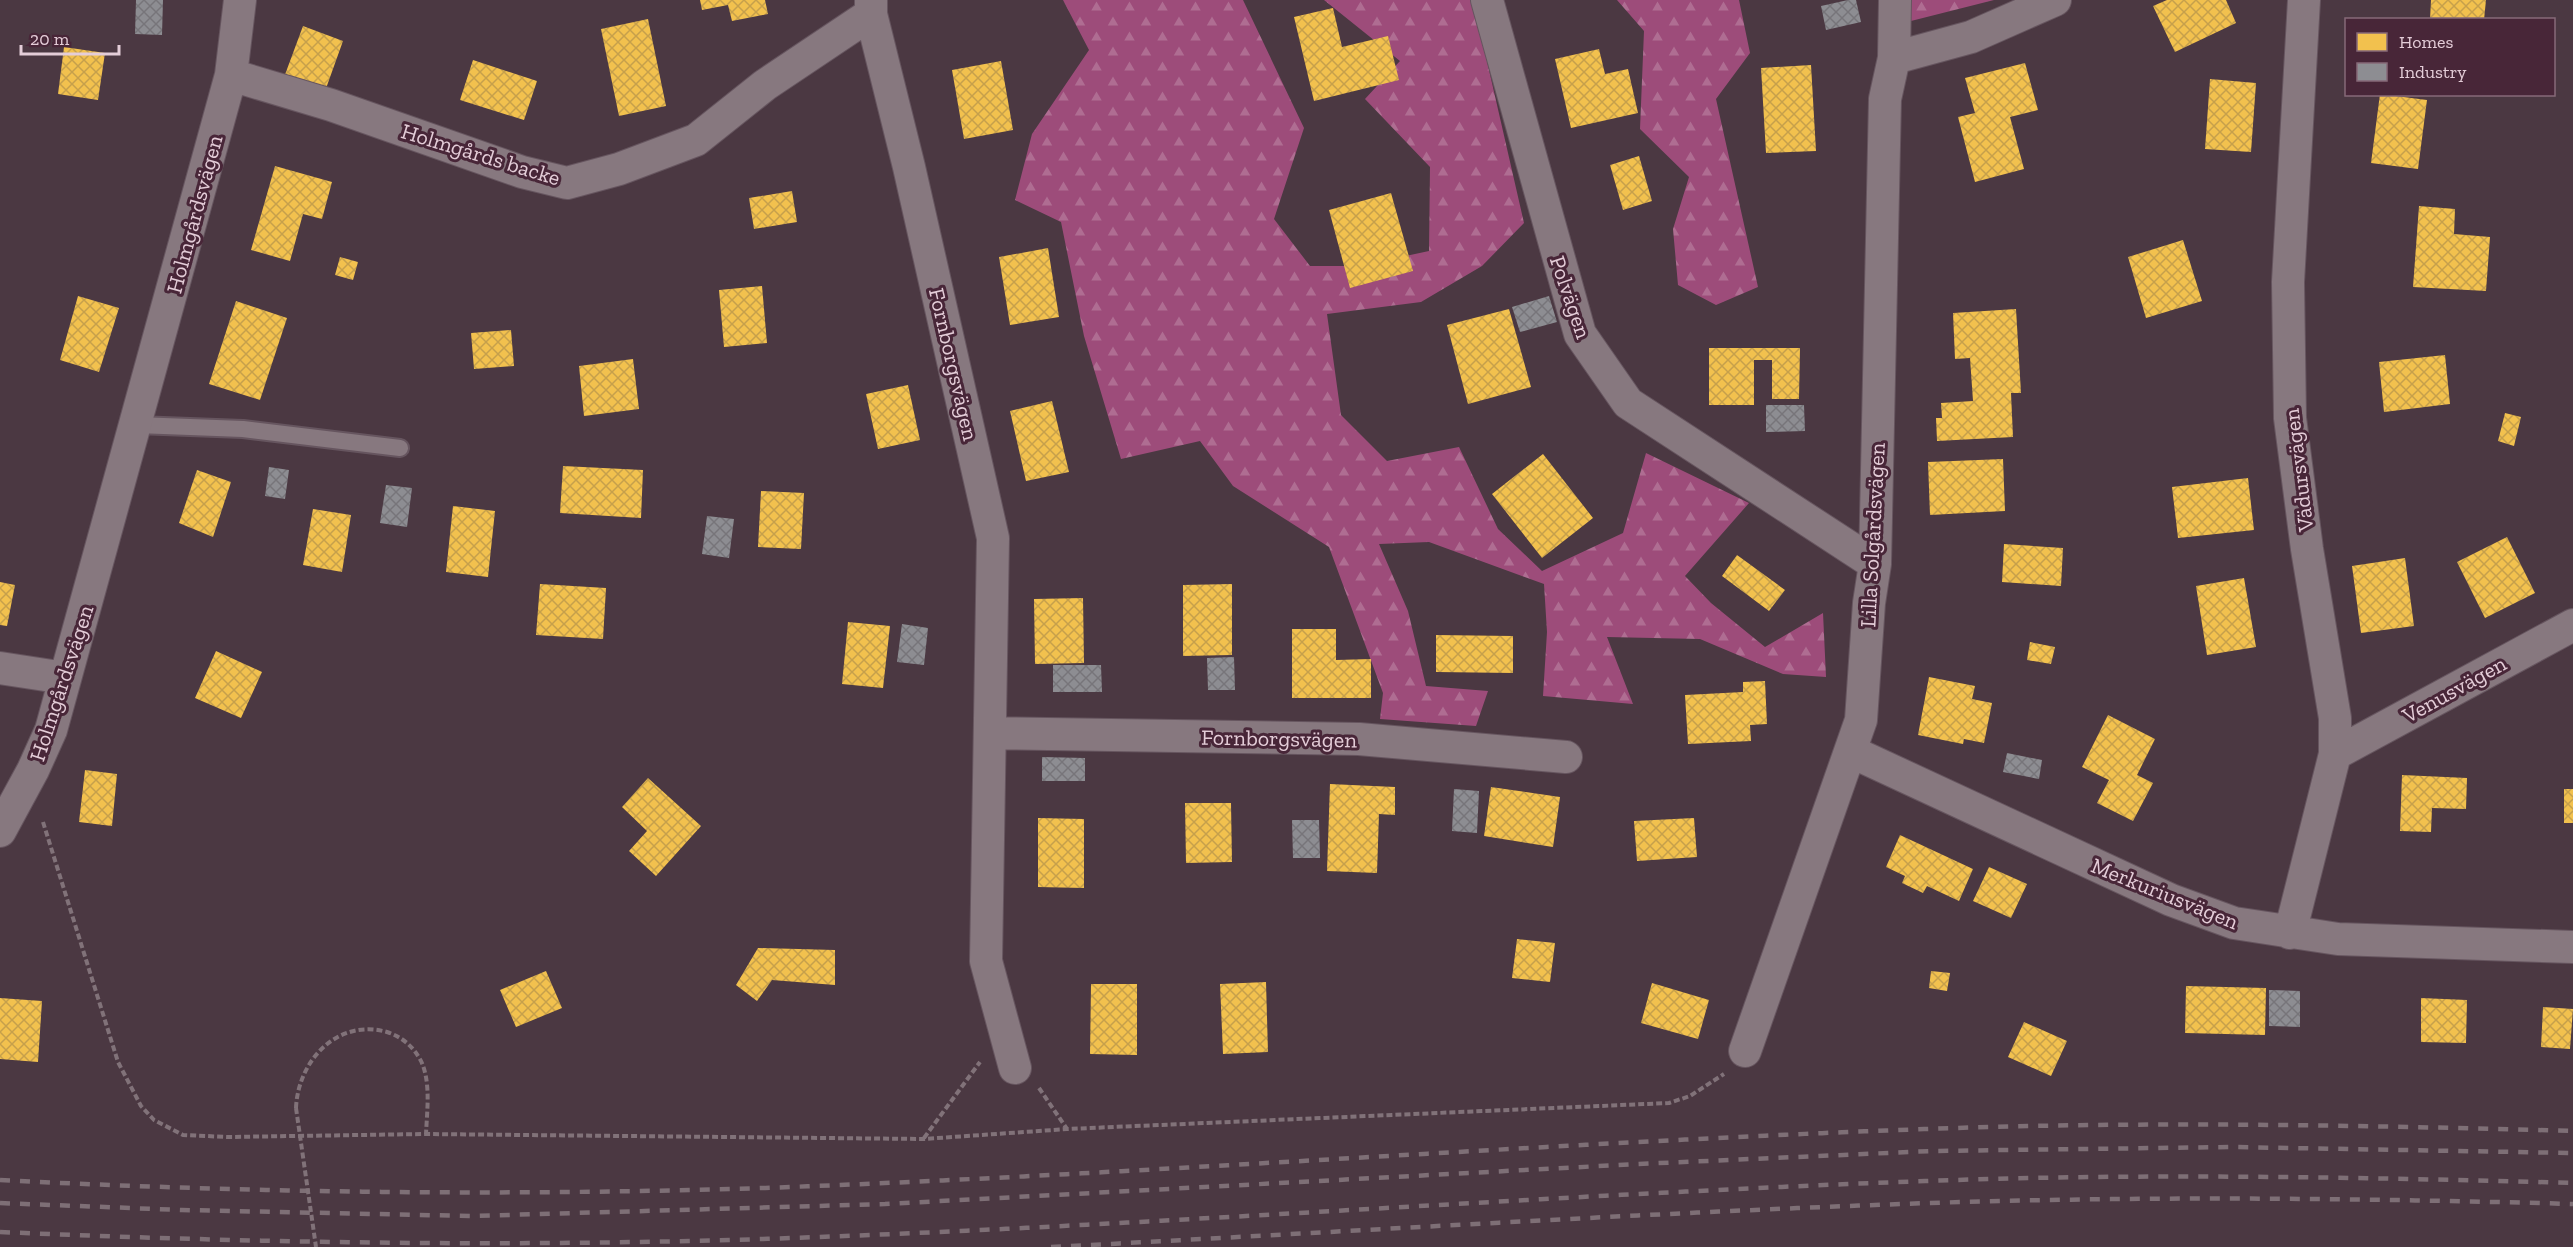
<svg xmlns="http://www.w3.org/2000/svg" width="2573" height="1247" viewBox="0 0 2573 1247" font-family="'Zilla Slab',serif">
	<defs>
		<pattern id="forest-firs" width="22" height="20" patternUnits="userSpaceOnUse" patternTransform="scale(1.5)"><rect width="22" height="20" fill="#9d4c7a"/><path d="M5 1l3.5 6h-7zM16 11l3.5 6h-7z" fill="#af6d92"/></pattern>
		<pattern id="homes-cross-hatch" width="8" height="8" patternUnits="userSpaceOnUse" patternTransform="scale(1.5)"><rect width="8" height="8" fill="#f2c14e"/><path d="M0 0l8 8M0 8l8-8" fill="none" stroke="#c6a04b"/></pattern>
		<pattern id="industry-cross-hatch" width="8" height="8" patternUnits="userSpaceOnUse" patternTransform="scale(1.5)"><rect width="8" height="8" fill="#8d8d92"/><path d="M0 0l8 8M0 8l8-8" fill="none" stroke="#77757a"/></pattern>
	</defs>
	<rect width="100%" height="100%" fill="#4b3842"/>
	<path fill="url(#forest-firs)" d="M1063,0H1243L1304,128L1274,219L1310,266H1359L1429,251L1430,167L1365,99L1400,61L1324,0H1473L1524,223L1482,266L1421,302L1327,314L1341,415L1387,461L1459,447L1498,529L1542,571L1623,533L1646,453L1749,503L1685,576L1711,603L1765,647L1823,613L1826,677L1783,674L1700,639L1607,637L1633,704L1543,696L1547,632L1544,584L1429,542L1379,544L1408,611L1426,686L1488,691L1476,726L1380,719L1383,693L1329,547L1233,486L1200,441L1121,459L1084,336L1061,222L1015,200L1032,134L1089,50Z
		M1617,0H1739L1750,53L1716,99L1758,287L1716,305L1678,285L1673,229L1689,177L1640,129L1644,31Z
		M1904,0H1994L1907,22Z"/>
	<path fill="url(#homes-cross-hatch)" d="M700,0H765L768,14L732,21L728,5L702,10Z
		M2167,0H2226L2236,23L2175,52L2153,6Z
		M2431,0H2486L2484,20H2430Z
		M1333,8L1342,47L1388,36L1399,80L1314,101L1294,17Z
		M648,19L666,106L619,116L601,29Z
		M303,26L343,41L324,94L283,80Z
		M64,47L105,53L98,100L58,94Z
		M1599,49L1605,74L1628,69L1638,113L1571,128L1555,59Z
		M473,60L537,81L524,120L460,100Z
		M1001,61L1013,130L964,139L952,70Z
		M2025,63L2038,110L2010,117L2024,169L1975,182L1958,117L1975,113L1965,78Z
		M1811,65L1816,151L1766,153L1761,68Z
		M2210,79L2256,83L2251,152L2205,149Z
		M2380,94L2427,100L2418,169L2371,163Z
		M1639,156L1652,201L1623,210L1610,165Z
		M275,166L332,182L322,219L303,214L290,261L251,250Z
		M792,191L797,222L754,229L749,198Z
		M1391,193L1413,271L1350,288L1329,210Z
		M2419,206L2455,209L2454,234L2490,237L2486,291L2413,287Z
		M2183,240L2202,301L2146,318L2128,257Z
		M1048,248L1059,317L1010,325L999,257Z
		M340,257L358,262L353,280L335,275Z
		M762,286L767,343L724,347L719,290Z
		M78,296L119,308L99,372L60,360Z
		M236,301L287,318L260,400L209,384Z
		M1509,309L1531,387L1468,404L1447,325Z
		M2016,309L2021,393H2011L2013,437L1937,441L1936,418H1942L1941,403L1973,401L1970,358L1955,359L1953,313Z
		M511,330L514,366L474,369L471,333Z
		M1709,348H1800L1799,399H1772V360H1754V405H1709Z
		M2445,355L2450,404L2384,412L2379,362Z
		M633,359L639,409L584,416L579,366Z
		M908,385L920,440L878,449L866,394Z
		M1052,401L1069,472L1026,481L1010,411Z
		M2505,413L2521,417L2514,446L2498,441Z
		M1543,454L1593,518L1542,558L1492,494Z
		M2003,459L2005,511L1930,515L1928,462Z
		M563,466L643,470L641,518L560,513Z
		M197,470L231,482L213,537L179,523Z
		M2248,478L2254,530L2178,538L2172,487Z
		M761,491L804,493L801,549L758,547Z
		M453,506L495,511L488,577L446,572Z
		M313,509L351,515L342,572L303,565Z
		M2507,537L2535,593L2485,618L2457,562Z
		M2004,544L2063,548L2061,586L2002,582Z
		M1737,555L1785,590L1769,611L1722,576Z
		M2405,558L2414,626L2361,633L2352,566Z
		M2244,578L2256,647L2207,655L2196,586Z
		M0,582L15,585L7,626L0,625Z
		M540,584L606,588L603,639L536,635Z
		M1232,584V655L1183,656V585Z
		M1083,598L1084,663L1035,664L1034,599Z
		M848,622L890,626L883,688L842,684Z
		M1292,629H1336V660L1371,659V698H1292Z
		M1436,635L1513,636V673L1436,672Z
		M2030,642L2055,647L2051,664L2027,660Z
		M216,651L262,672L241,718L195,698Z
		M1929,677L1975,686L1972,699L1992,703L1984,743L1964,739L1963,744L1918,735Z
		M1765,681L1767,724L1750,725L1751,741L1688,744L1685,695L1743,692V682Z
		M2108,715L2155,739L2137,775L2153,783L2133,821L2097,803L2109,780L2082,767Z
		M85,770L117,774L112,826L79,822Z
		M2402,775L2467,778L2466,809L2432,808L2431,832L2400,831Z
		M648,778L701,826L656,876L629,851L647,831L622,807Z
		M1330,784L1395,787V815L1379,814L1377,873L1327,871Z
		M1491,787L1560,797L1553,847L1484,836Z
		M2564,789H2573V823H2564Z
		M1185,803H1231L1232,862L1186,863Z
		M1038,818L1084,819V888L1038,887Z
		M1694,818L1697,857L1637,861L1634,821Z
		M1900,835L1973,869L1959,901L1927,886L1923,893L1902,883L1905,876L1886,867Z
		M1989,867L2027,884L2011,918L1973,901Z
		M1517,939L1555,943L1550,982L1512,978Z
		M758,948L835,950V985L772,980L757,1001L736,985Z
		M546,971L562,1008L516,1027L500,990Z
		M1931,971L1950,973L1947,991L1929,988Z
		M1266,982L1268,1052L1223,1054L1220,984Z
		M1652,983L1709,1000L1698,1039L1641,1023Z
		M1091,984H1137V1055L1090,1054Z
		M2186,986L2266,988L2265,1035L2185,1033Z
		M0,998L42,1001L38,1062L0,1059Z
		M2421,998L2467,1000L2466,1043L2421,1042Z
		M2543,1007L2573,1009L2570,1049L2541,1047Z
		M2024,1022L2067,1041L2051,1076L2008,1057Z"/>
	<path fill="url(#industry-cross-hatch)" d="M136,0H163L162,35L135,34Z
		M1848,0H1856L1861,22L1826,30L1821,6Z
		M1549,296L1557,322L1520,332L1512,307Z
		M1766,405H1804L1805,431L1766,432Z
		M269,467L289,470L285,499L265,496Z
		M386,485L412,488L407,527L380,523Z
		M707,516L734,519L729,558L702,554Z
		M902,624L928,628L924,665L897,662Z
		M1234,657L1235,690H1208L1207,658Z
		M1053,665H1101L1102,692H1053Z
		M2007,753L2042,760L2039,779L2003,772Z
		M1042,757L1085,758V781H1042Z
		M1454,789L1479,791L1477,833L1452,831Z
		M1292,820H1319L1320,858H1293Z
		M2269,990L2300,991V1027L2269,1026Z"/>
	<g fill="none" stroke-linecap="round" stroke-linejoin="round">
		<g stroke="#66555f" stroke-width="20">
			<path id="lane" d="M137,425L243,429L400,448"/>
		</g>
		<g stroke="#66555f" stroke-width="34">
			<path id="street" d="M871,0V14L909,167L993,538L986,961L1015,1068
				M1487,0L1580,334L1628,403L1875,564
				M1894,58L1971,37L2055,0
				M231,75L331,105L522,172L567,183L619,169L696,140L765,85L871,14
				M0,668L65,678
				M991,733L1359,739L1566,757
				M1852,752L2171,900L2234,923L2338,939L2573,947
				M2335,754L2573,625
				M0,831L33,770L51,730L231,75L240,0
				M2290,933L2335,754V718L2307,549L2290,418L2288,282L2304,0
				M1745,1051L1861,720L1869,603L1875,564L1885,99L1894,58L1895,0"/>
		</g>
		<path stroke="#817279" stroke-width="4" stroke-dasharray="6 3" stroke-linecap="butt" d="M43,822L118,1062L141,1106L154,1120L183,1135L228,1137L426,1134L924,1139L1067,1129L1669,1103L1690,1096L1724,1074
			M1039,1088L1067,1129
			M296,1108C298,1061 337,1018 387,1032C402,1037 413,1046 421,1061C431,1082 427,1111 426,1134
			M924,1138L980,1062"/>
		<use href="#lane" stroke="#87787f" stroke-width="16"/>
		<use href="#street" stroke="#87787f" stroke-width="32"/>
		<path stroke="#7e6f76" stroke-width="4.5" stroke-dasharray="10 10" stroke-linecap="butt" d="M0,1180C254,1193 509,1196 763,1188C1151,1174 1538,1143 1926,1129C2141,1121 2358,1125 2573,1131
			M0,1203L182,1210L472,1216L885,1204L1638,1164L1932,1151L2232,1147L2573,1153
			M0,1232C254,1243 509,1247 763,1239C1151,1226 1538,1195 1926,1181C2141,1173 2358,1177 2573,1183
			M1051,1247C1344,1232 1637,1213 1930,1203C2144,1196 2359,1198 2573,1204"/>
		<path stroke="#817279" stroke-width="4" stroke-dasharray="6 3" stroke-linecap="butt" d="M296,1108L316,1247"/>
	</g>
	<g text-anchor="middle" stroke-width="6" stroke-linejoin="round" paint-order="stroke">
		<g font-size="22" fill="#e4cdd8" stroke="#482638">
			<text transform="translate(481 154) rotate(17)" y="8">Holmgårds backe</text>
			<text transform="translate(194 214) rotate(-75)" y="8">Holmgårdsvägen</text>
			<text transform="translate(1571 297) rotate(71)" y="8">Polvägen</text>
			<text transform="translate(954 364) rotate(77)" y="8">Fornborgsvägen</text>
			<text transform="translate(2298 470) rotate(-97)" y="8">Vädursvägen</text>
			<text transform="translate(1872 535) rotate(-87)" y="8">Lilla Solgårdsvägen</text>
			<text transform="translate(61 683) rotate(-72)" y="8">Holmgårdsvägen</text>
			<text transform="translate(2454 689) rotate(-29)" y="8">Venusvägen</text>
			<text transform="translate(1279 738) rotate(1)" y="8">Fornborgsvägen</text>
			<text transform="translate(2165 893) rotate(22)" y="8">Merkuriusvägen</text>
		</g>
	</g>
	<rect x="2345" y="18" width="210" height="78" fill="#482638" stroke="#866978" stroke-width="1.5"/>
	<rect x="2357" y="33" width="30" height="18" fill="#f2c14e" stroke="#866978" stroke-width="1.5"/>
	<text x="2399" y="48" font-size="18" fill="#e4cdd8">Homes</text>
	<rect x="2357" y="63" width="30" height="18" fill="#8d8d92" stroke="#866978" stroke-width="1.5"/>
	<text x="2399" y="78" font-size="18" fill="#e4cdd8">Industry</text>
	<path d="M21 45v9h98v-9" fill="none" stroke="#e4cdd8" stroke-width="3"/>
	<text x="30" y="45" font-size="18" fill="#e4cdd8" stroke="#482638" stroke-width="4.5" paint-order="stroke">20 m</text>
</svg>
